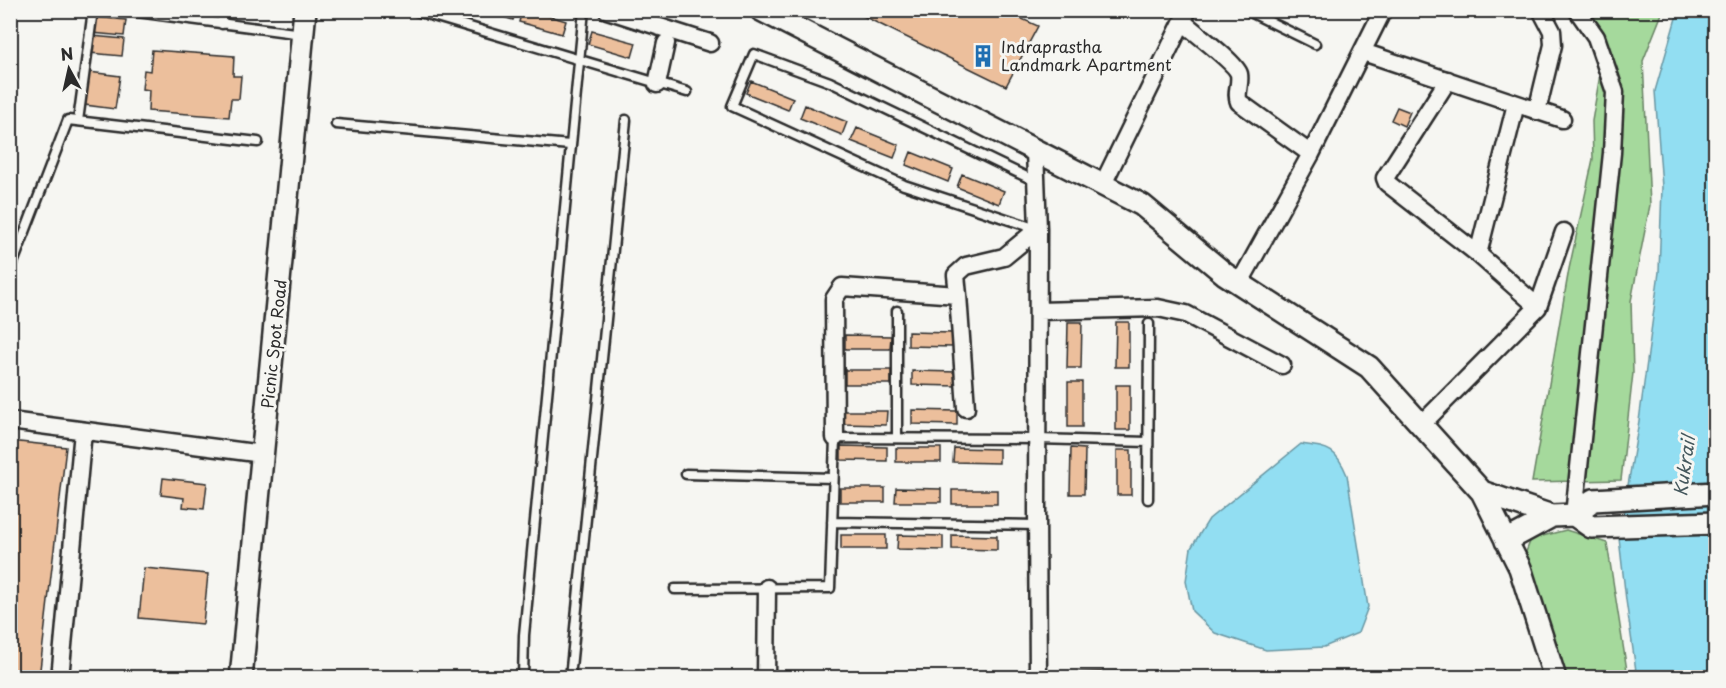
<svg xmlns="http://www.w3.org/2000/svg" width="1726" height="688" viewBox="0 0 1726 688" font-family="'Playpen Sans',sans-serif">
	<rect width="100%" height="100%" fill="#f6f6f2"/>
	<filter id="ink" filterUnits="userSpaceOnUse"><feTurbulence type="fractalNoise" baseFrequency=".0167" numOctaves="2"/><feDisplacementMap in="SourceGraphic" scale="12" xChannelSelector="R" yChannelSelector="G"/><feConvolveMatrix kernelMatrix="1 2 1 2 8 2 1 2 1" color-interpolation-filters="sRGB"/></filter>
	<g filter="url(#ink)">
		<path fill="#a5d99c" stroke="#688264" stroke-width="1.5" d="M1584,11H1663L1643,61L1650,205L1631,301L1633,373L1621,480L1532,482L1569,269L1593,159L1592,121L1606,40Z
			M1566,530L1607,543L1628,677H1566L1526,552L1531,539Z"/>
		<path fill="#92def2" stroke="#6996a2" stroke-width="1.5" d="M1678,11H1715V677L1637,678L1626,600L1619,538L1639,421L1659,272L1662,187L1655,91Z
			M1301,444C1329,448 1336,448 1347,475L1368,607L1358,633L1324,647L1266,650L1215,633L1192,611L1186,581L1191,548L1209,519Z"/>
		<path fill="#ecbf9c" stroke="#2b2b2b" stroke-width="1.5" d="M481,10H516L513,20Z
			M522,10H530L566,21L562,34L519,22Z
			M860,10H1002L1038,26L1006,86L859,14Z
			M94,17L126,20L124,36L92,33Z
			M592,31L636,43L632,57L588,44Z
			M92,36L124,39L122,56L90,53Z
			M152,50L234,56L233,76H241L239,99H231L229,117L148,111L149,90L142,89L144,70L150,71Z
			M89,72L120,76L115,109L85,105Z
			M751,81L793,98L788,110L746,93Z
			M805,105L847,122L842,135L800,118Z
			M1397,107L1410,112L1404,126L1391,120Z
			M857,128L899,145L894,158L851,141Z
			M911,152L953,169L948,182L906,165Z
			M962,174L1004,191L999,204L957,187Z
			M1068,322H1082L1081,368H1067Z
			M1116,322H1129V367H1115Z
			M908,332L953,333V347L908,346Z
			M845,335L891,336L890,349H845Z
			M845,370H891V384H845Z
			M912,371L958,372V386L912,385Z
			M1068,382H1082V427H1068Z
			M1116,385H1130V430H1116Z
			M912,410L957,411V425L912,424Z
			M841,411H887L886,425L841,424Z
			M10,441L66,447L39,678H10Z
			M841,446L887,447V461L841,460Z
			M896,448H941V462H896Z
			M954,448L999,449V463L953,462Z
			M1071,448L1085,449L1084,494H1070Z
			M1117,450H1131V495H1117Z
			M163,478L207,483L204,509L183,507L184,498L161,495Z
			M840,488H885V502H840Z
			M896,488L941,489V502H895Z
			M952,490H997V504H952Z
			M841,535H886V549H841Z
			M898,535L943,536V550L897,549Z
			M952,535L997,536V550L952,549Z
			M144,568L208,574L203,624L139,618Z
			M1127,671V678H1054V673Z"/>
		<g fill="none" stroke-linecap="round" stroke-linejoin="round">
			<g stroke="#2b2b2b" stroke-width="13">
				<path id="service" d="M122,10L302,34
					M413,10L687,92
					M1246,10L1315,44
					M222,24L223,10
					M78,121L93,10
					M336,124L570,145
					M1035,181L830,82L754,54L732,106L904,185L1037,229
					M10,271L68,120L258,142
					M897,311V437
					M686,474L833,478
					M1148,499L1149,324
					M832,522L1037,525
					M675,589L830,588L835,438L1037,439L1148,442
					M523,678L524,635L584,10
					M570,678L626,120"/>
			</g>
			<g stroke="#2b2b2b" stroke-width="21">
				<path id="minor" d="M607,10L710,43
					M1183,22C1194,32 1236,63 1239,74C1241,84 1235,94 1239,102L1311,154
					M1363,52L1562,119
					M1448,80L1385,178L1387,183L1478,254L1538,307
					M657,84L666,43
					M1537,111L1553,45L1552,31L1541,10
					M1035,151L1038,229L1037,510L1038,678
					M1103,184L1188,10
					M1478,254L1516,104
					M1239,284L1311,154L1383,10
					M958,295L956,275L966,266L1004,257L1038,229
					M1038,311L1158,308L1186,314L1282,365
					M10,421L263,454
					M1421,425L1538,307L1564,232
					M835,438L834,299L842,287L958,295L966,408
					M1574,515L1612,153L1615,92L1596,37L1577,10
					M60,678L83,431
					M766,678L767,588"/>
			</g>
			<g stroke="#2b2b2b" stroke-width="26">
				<path id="tertiary" d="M761,10L1142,205L1225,274L1369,367L1482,492L1520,568L1555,678
					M1482,492L1552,516
					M1574,515L1591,527L1716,523
					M1506,541L1552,516L1574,515L1593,500L1716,493
					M241,678L305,10"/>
			</g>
			<use href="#service" stroke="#f6f6f2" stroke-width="8"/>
			<use href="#minor" stroke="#f6f6f2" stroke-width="16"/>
			<use href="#tertiary" stroke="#f6f6f2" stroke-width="21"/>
		</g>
	</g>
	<defs>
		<g id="building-bare" transform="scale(1.8)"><path d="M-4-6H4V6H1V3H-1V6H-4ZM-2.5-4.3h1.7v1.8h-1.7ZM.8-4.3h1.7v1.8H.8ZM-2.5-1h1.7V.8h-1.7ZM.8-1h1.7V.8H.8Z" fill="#1f6fb2" stroke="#f6f6f2" stroke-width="2.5" paint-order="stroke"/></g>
	</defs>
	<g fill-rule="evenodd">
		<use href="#building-bare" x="983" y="56"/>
	</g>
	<g text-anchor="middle" stroke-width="6" stroke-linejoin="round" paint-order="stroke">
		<g font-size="16" fill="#2b2b2b" stroke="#f6f6f2" text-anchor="start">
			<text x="1001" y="53">Indraprastha<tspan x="1001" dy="18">Landmark Apartment</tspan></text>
		</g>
		<g font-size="16" fill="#2b2b2b" stroke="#f6f6f2">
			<text transform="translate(274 344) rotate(-84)" y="6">Picnic Spot Road</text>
		</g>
		<g font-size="18" font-style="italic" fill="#45585d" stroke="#f6f6f2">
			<text transform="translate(1685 466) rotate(-82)" y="6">Kukrail</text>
		</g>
	</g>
	<rect width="1726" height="688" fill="none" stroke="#f6f6f2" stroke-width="36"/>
	<rect x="18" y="18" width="1690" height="652" fill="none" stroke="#2b2b2b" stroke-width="2" filter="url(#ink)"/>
	<g transform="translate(69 69) rotate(352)" stroke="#f6f6f2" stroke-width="4.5" paint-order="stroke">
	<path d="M0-4.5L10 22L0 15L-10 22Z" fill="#2b2b2b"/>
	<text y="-9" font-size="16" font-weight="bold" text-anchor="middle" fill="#2b2b2b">N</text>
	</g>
</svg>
